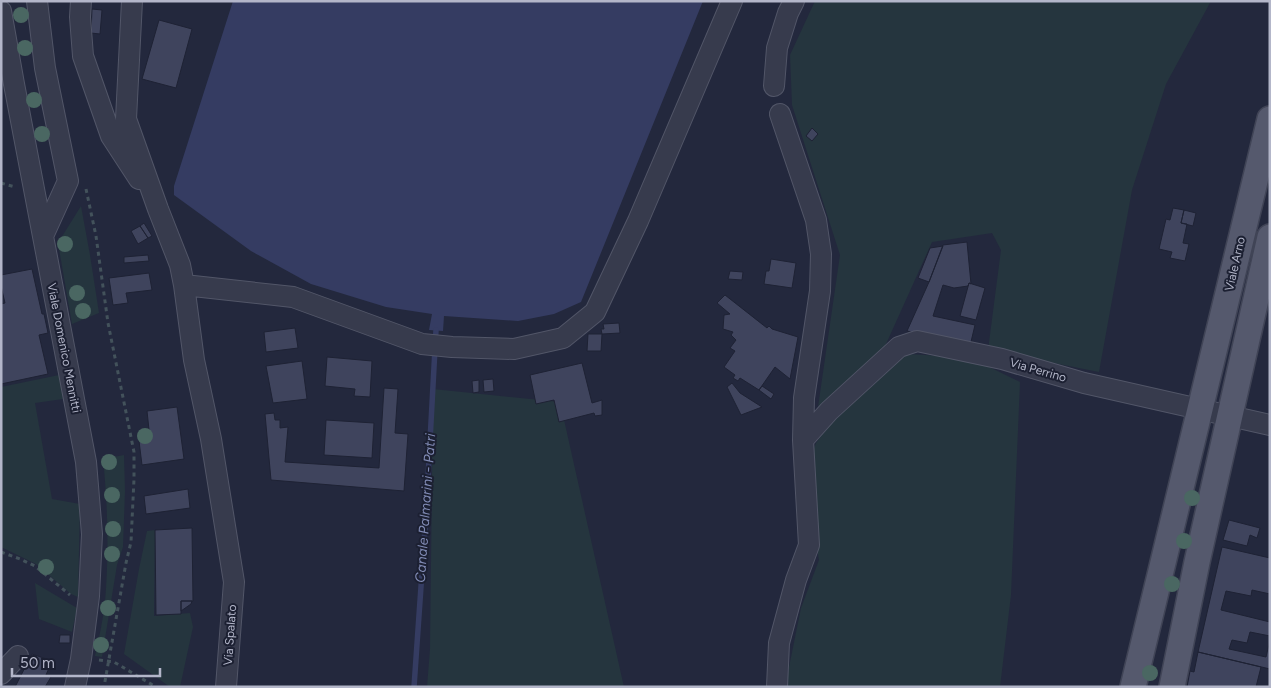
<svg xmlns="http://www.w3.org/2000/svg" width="1271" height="688" viewBox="0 0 1271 688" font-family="Figtree,sans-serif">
	<rect width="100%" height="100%" fill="#23283d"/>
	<path fill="#25353e" d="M815,1H1211L1166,84L1132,190L1099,372L988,350L1001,250L992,233L932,242L882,353L818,407L840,255L792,105L790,55Z
		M81,206L90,255L99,313L72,324L58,243Z
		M907,354L943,356L983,364L1020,382L1011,595L1000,687H786L787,677L801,608L819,560L812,521V453L816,443L830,424Z
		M59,375L63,399L35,403L52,499L80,504L78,597L71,594L36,564L1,547V387Z
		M433,389L560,402L624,687H427L430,649Z
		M124,455L125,491L123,547L117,565L102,657L95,656C99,638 103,620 105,602C109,555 108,507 103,459Z
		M155,530L154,616L190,613L193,627L180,687H170L124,654L139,569L147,531Z
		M35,583L77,608L72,632L39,619Z"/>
	<path fill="#353c62" d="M233,1H703L581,302L554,314L518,321L444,316L443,331L429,330L432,314L386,307L311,284L251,251L174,195V186Z"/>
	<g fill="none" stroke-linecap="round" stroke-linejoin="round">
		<path stroke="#353c62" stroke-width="5.5" d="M414,687L426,515L436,330"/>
	</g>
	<path fill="#3f445d" stroke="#1e2234" d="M92,9L102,10L100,34L91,33Z
		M159,20L192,29L176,88L142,79Z
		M812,128L818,134L812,141L806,136Z
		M1173,208L1184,210L1181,223L1187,224L1183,243L1189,244L1185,261L1170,258L1172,252L1159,249L1166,219L1170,220Z
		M1184,210L1196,213L1193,226L1181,223Z
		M144,223L152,236L148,238L140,226Z
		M140,226L148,238L138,244L131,231Z
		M967,242L971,284L969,283L968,286L954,288L943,285L933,316L975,325L970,346L907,331L929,282L943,245Z
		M943,246L929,282L918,278L930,248Z
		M148,255L149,261L124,263V257Z
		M771,259L796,263L792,288L764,284L766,271H769Z
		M32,269L42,314H44L48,333L39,335L48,374L1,384V304L5,303L1,286V275Z
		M730,271L743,272L742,280L728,279Z
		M149,273L152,290L126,293L128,303L113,305L109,278Z
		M969,283L985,288L976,320L960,316Z
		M725,295L767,328L769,326L772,329L798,337L790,379L775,367L759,390L740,378L738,381L733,378L735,375L724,367L735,351L730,348L736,340L731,335L733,332L723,329L724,315L730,314L717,303Z
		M619,323L620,333L602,334L601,329H604L603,324Z
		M295,328L298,348L266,352L264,332Z
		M588,334H602L601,351H587Z
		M327,357L372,361L370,397L354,396L355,389L325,386Z
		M302,361L307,399L273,403L266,366Z
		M582,363L592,403L602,400V415L595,416L594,413L559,422L554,400L536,404L530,375Z
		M493,379L494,391L484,392L483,380Z
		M479,380V392L473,393L472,381Z
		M732,383L740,393L762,407L741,415L727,387Z
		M762,386L774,394L771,399L759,390Z
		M384,388L398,389L395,433L408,434L404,491L271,480L265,414L274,413L275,420H280V428L288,427L285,462L379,468Z
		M177,407L184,459L142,465L139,441L150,439L147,411Z
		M326,420L374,423L372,458L324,455Z
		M188,489L190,508L146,514L144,496Z
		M1229,520L1260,528L1257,538L1250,535L1247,546L1223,540Z
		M192,528L193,601H181V614L156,615L155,530Z
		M1222,547L1270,558V594L1252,590L1251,596L1226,591L1221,610L1270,622V636L1250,632L1247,643L1232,640L1229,649L1266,657L1270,640V669L1198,652Z
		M181,601H192L191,604L181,611Z
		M60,635H70V643H59Z
		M1198,652L1261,667L1256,687H1187L1190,671L1194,672Z
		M32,654L52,661L46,675L51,677L45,687H15Z"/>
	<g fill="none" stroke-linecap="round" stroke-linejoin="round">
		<g stroke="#525668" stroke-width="22">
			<path id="minor" d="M37,1L45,68L68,181L43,236
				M81,1L80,17L83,56L111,136L139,179
				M132,1L126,119L158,209L180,265L184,285L194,360L211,439L234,582L226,687
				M1,11L14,84L86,462L92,534L89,596L81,659L75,687
				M774,86L777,48L788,13L794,1
				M780,114L816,220L821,254L820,291L804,398L803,440
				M184,285L293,297L422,344L452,347L514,349L563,338L595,312L638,221L732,1
				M1,674L18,656
				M777,687L779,643L796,580L809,545L803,440L829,411L899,347L917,341L1002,359L1084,383L1270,425"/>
		</g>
		<g stroke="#404456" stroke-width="28">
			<path id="major" d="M1133,687L1270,119
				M1172,687L1197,562L1270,237"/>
		</g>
		<path stroke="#43525b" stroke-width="3" stroke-dasharray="4 4" stroke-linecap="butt" d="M1,183L15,187
			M86,189L96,236L108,323L134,452V479L131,542L126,563L104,687
			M1,552L20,559L35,566L70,595
			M99,660L114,662L156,687"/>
		<use href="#minor" stroke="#373b4d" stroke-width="20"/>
		<use href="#major" stroke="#55596d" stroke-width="25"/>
	</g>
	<g fill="#4a6762">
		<circle cx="21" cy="15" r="8"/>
		<circle cx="25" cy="48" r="8"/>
		<circle cx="34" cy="100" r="8"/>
		<circle cx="42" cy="134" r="8"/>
		<circle cx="65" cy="244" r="8"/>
		<circle cx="77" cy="293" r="8"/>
		<circle cx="83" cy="311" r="8"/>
		<circle cx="145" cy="436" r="8"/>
		<circle cx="109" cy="462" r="8"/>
		<circle cx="112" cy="495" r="8"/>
		<circle cx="1192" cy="498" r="8"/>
		<circle cx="113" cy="529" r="8"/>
		<circle cx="1184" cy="541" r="8"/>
		<circle cx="112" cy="554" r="8"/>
		<circle cx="46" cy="567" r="8"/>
		<circle cx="1172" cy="584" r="8"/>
		<circle cx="108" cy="608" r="8"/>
		<circle cx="101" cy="645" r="8"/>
		<circle cx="1150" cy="673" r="8"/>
	</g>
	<g text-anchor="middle" stroke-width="4" stroke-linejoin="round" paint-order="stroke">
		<g font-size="12" fill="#b3b6c9" stroke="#1c2032">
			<text transform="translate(1235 264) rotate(-77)" y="4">Viale Arno</text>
			<text transform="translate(64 348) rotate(79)" y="4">Viale Domenico Mennitti</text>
			<text transform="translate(1038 370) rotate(16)" y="4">Via Perrino</text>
			<text transform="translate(230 635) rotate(-86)" y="4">Via Spalato</text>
		</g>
		<g font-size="14" font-style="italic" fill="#818bb5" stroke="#1c2032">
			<text transform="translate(425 508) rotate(-86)" y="5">Canale Palmarini - Patri</text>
		</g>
	</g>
	<rect width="1271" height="688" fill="none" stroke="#b3b6c9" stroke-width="5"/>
	<path d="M12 668v8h148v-8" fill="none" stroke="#b3b6c9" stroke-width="2.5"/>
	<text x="20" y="668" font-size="15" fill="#b3b6c9" stroke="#1c2032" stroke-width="4" paint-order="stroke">50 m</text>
</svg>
